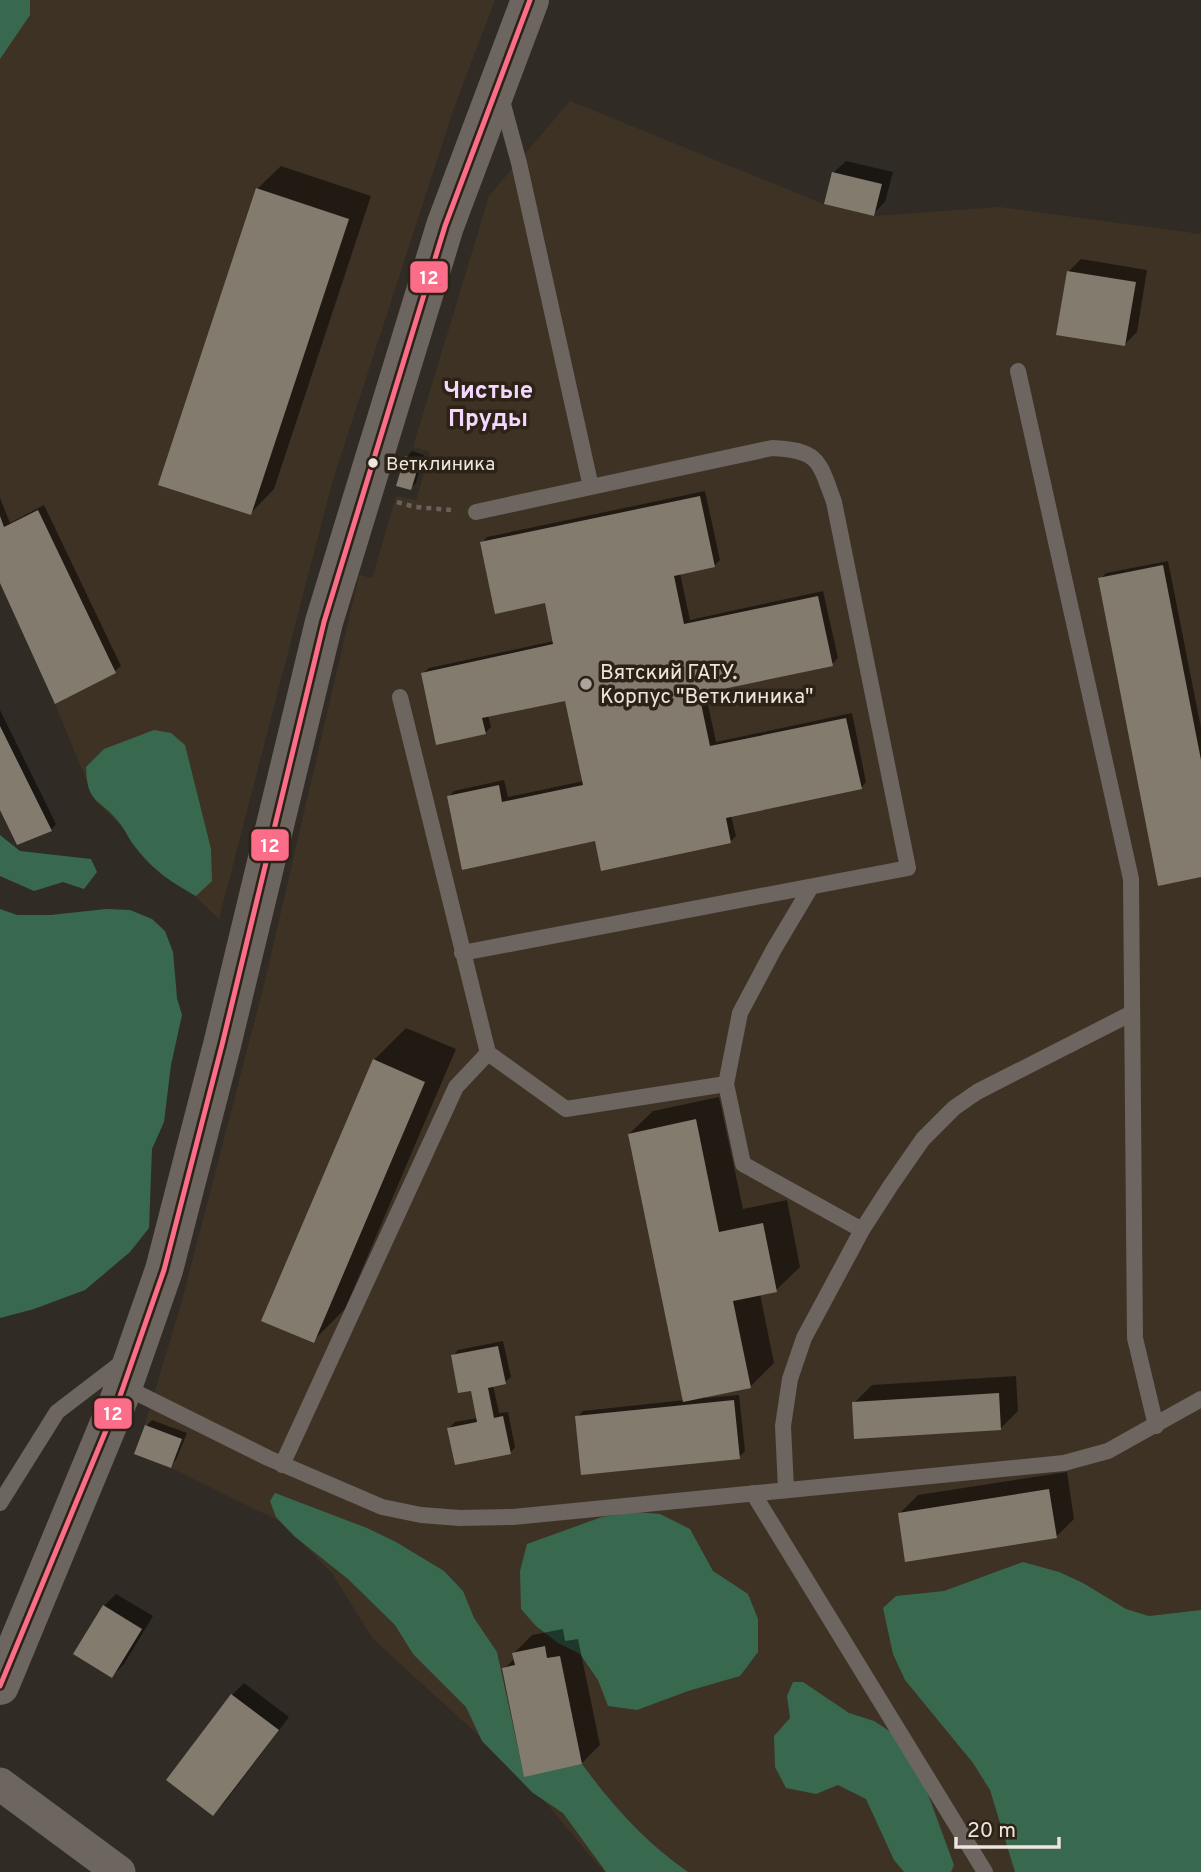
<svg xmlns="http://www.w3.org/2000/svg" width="1201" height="1872" viewBox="0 0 1201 1872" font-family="Overpass,sans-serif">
	<rect width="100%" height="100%" fill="#312b25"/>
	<path fill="#3e3225" d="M0,0H495L454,108L332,483L219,919L95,801L55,704L116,672L38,510L4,527L0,516Z
		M570,101L824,204L874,216L999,207L1201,234V1872H604L524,1777L373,1639L332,1573L281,1522L171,1468L134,1454L145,1424L181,1304L264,985L359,575L372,578L396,496L416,500L430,452L413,447L489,196Z"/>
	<path fill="#38694f" d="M0,0H30V15L0,59Z
		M154,730L171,733L185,745L211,849L212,881L196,896C171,882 154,871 136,848C129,840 125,829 118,821C98,797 87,804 86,767L104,749Z
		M0,835L20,851L91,859L97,872L84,889L63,882L34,891L0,876Z
		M0,909L17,915H51L106,909L130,910L152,919L165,931L173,952L177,998L182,1015L171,1065L164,1122L152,1149L149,1228L130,1252L85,1290L34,1309L0,1318Z
		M275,1493L367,1528L396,1542L444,1571L463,1591L474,1618L497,1652L524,1776L582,1764C611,1804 647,1844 688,1872H606L563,1813L533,1793L482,1741L466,1707L413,1654L395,1625L348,1579L294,1536L276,1517L270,1501Z
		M636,1512L660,1514L690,1529L713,1571L748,1594L758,1619V1652L740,1676L688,1691L637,1710L608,1706L598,1680L580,1654L558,1643L536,1626L521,1609L520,1571L527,1544L602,1517Z
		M1023,1562L1059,1572L1083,1583L1126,1609L1149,1616L1201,1610V1872H1015L990,1790L973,1763L905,1680L893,1654L883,1608L896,1596L944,1591Z
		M793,1682H803L849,1713L874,1721L900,1738L918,1767L954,1865L951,1872H904L894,1860L866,1799L838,1785L816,1794L786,1788L775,1767L774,1736L790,1718L787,1696Z"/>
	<path fill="#0007" d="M846,161L893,172L885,202L873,214L833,173Z
		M281,166L371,196L274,489L251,513L257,189Z
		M1081,259L1147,270L1137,332L1125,344L1068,272Z
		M412,451L424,455L416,483L410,488L407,457Z
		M705,491L720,560L714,566L680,573L690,620L823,591L838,658L832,664L705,691L716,742L852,713L866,782L861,788L731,815L736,836L730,842L597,839L449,796L454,791L504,780L508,797L584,781L567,699L488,715L491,727L485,733L423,673L429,668L554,641L546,601L482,543L487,537Z
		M0,498L10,523L44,505L121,666L115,671L56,702L0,579Z
		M1168,561L1201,728V875L1100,579L1106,573Z
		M0,710L56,824L51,830L0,806Z
		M406,1028L456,1049L345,1309L313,1341L374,1060Z
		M719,1097L743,1209L787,1200L800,1267L776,1290L760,1294L774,1363L751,1386L705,1396V1398L739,1395L745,1451L739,1457L577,1417L583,1411L685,1400L629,1134L653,1111Z
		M503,1341L511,1377L505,1382L493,1385L499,1413L508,1412L515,1447L510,1453L449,1428L455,1422L478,1418L472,1388L453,1356L458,1350Z
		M1016,1376L1018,1411L1000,1429L854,1403L872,1385Z
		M152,1420L187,1433L176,1460L170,1466L136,1453L147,1425Z
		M1067,1472L1074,1519L1056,1537L900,1513L918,1495Z
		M116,1594L153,1616L124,1664L112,1676L75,1654L104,1606Z
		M563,1629L565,1641L578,1639L600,1745L582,1763L504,1669L515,1658L514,1653L532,1635Z
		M244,1683L289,1717L225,1802L213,1814L168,1780L232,1695Z"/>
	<path fill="#847b6f" d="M832,172L882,184L874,216L824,204Z
		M256,188L349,219L251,515L158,485Z
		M1067,271L1136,282L1125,346L1056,335Z
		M405,456L420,461L411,490L396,486Z
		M700,496L715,567L674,576L684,624L818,596L833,666L699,694L710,746L846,718L862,789L726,818L731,843L601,871L595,841L462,870L447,796L499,785L502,802L583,785L565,701L482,718L486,734L436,745L421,673L553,644L545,603L495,614L480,542Z
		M38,510L116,673L55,704L0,583V516L4,527Z
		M1163,565L1201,760V877L1158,886L1098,578Z
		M0,726L52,831L17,845L0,810Z
		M373,1059L425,1082L314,1343L261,1321Z
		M696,1119L719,1232L763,1223L777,1292L733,1301L751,1388L683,1402L628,1134Z
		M498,1346L506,1384L488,1388L494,1418L503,1416L511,1454L455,1465L447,1428L477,1422L471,1391L458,1393L451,1355Z
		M999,1393L1001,1430L854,1439L852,1402Z
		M734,1400L740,1459L581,1475L575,1416Z
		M145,1425L182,1439L171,1468L134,1454Z
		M1049,1489L1057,1538L905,1562L898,1513Z
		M103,1605L142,1629L112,1678L73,1654Z
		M545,1646L547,1658L560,1656L582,1764L524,1777L502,1668L515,1665L512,1653Z
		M231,1694L279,1730L213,1816L166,1780Z"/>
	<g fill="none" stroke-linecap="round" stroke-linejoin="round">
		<path stroke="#68615c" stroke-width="4.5" stroke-dasharray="5 5" stroke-linecap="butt" d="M397,502L415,507L451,510"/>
		<path stroke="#6d6560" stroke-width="16" d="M1018,371L1131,879L1135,1338L1156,1426
			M476,512L591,487
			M400,697L488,1053L566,1109L726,1084L740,1013L774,949L811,887
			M462,953L908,868L834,502C819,461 819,450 772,448L591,487L519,163L501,97
			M726,1084L743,1164L862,1230
			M123,1386L268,1458L382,1507L421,1515L460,1518L513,1517L1064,1463L1108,1451L1201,1399
			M282,1465L456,1087L488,1053
			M786,1489L783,1426L790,1379L804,1338L862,1230L891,1185L923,1139L954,1108L977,1092L1132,1013
			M753,1493L985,1872
			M0,1503L57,1412L125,1360"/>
		<path stroke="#6d6560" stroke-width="33" d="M0,1784L119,1872"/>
		<path stroke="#6d6560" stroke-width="38" d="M0,1686L119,1399L164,1270L222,1045L324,622L445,226L530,0"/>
		<g stroke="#2c2216" stroke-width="10">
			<path id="bus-1" d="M0,1686L119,1399L164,1270L222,1045L324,622L445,226L530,0"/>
		</g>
		<use href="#bus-1" stroke="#fb6d88" stroke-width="5"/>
	</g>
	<circle fill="#ede6de" stroke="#2c2216" stroke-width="2.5" cx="373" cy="463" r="6"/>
	<circle fill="#aba59d" stroke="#2c2216" stroke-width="2.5" cx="586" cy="684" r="7"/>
	<g text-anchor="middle" stroke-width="7" stroke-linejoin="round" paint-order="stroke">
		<g font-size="19" fill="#ede6de" stroke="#2c2216" text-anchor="start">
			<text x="386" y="470">Ветклиника</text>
		</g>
		<g font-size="21" fill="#ede6de" stroke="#2c2216" text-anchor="start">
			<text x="600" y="679">Вятский ГАТУ.<tspan x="600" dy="24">Корпус "Ветклиника"</tspan></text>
		</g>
		<g font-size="24" font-weight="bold" fill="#f3d7fe" stroke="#2c2216">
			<text x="488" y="398">Чистые<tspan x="488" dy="28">Пруды</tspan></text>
		</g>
	</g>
	<g stroke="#2c2216" stroke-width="2.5">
		<rect x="409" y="260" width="40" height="34" rx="7" fill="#fb6d88"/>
		<rect x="250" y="828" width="40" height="34" rx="7" fill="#fb6d88"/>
		<rect x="93" y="1397" width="40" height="33" rx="7" fill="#fb6d88"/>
	</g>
	<g font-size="19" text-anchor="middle" font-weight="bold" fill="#fff">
		<text x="429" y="284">12</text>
		<text x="270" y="852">12</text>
		<text x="113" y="1420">12</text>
	</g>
	<path d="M956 1837v10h103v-10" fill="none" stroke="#ede6de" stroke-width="3.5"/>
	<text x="967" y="1837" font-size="21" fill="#ede6de" stroke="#2c2216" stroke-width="5" paint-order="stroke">20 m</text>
</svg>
